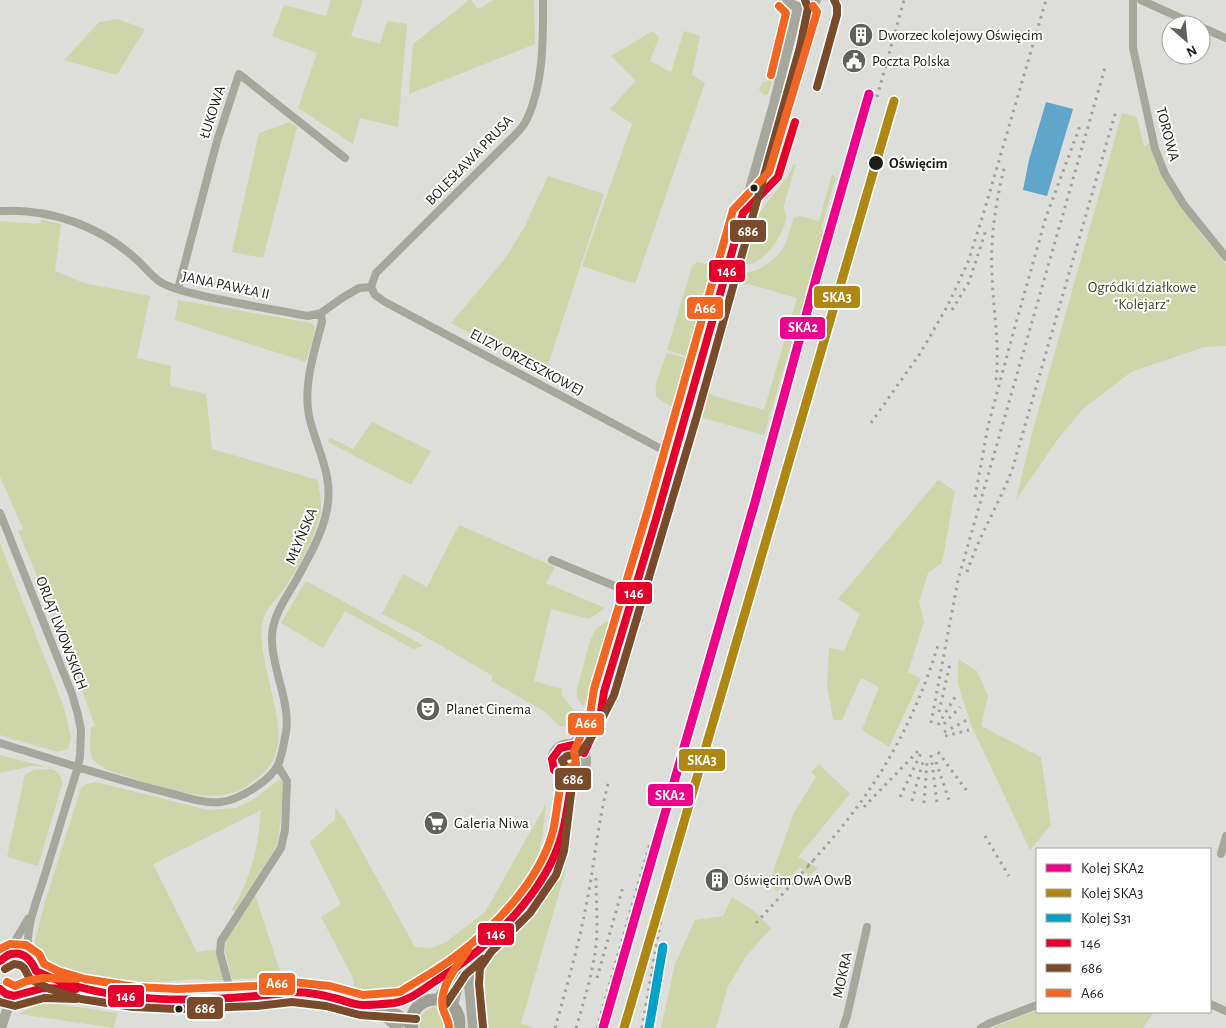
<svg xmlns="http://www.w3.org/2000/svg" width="1226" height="1028" viewBox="0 0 1226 1028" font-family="'Alegreya Sans',sans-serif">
	<rect width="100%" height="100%" fill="#ddded9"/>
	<path fill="#cdd5a9" d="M331,0H363L351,36L380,44L387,21L407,24L398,127L360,118L353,144L298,108L317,53L272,36L284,5L326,16Z
		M469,0H471L478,9L494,0H534L535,44L409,94L413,44Z
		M117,19L145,29L117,75L64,60L99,22Z
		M778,24L785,26L779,57L768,94L764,95L759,90L762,83L769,81L783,33L776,30Z
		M801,30L812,31L813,34L797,63L768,160L766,152L791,74Z
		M653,31L659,37L650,61L671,72L684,31L700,36L692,75L705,83L635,284L582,266L632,124L610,109L636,81L611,56Z
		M1122,113L1137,117L1144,147L1150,143L1155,162L1170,190L1202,235L1226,264V346L1204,347L1131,372L1083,409L1058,439L1016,500L1031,437Z
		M290,122L297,127L263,258L232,252L259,133Z
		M793,164L796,165C792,179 787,192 784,206C783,212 786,212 786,217C786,233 760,270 742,264L755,218L789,175Z
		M832,175L836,177L821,229L825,231L764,435L699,417L706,390L714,396L764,410L797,298L748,284L747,285L736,283L740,272C757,275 776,260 785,245C789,236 790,227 794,218L800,216L819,221Z
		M548,176L604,194L545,374L451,323L504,260L525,226Z
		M42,220L61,224L55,271L84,283L150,296L137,358L171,366L170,386L206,394L212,449L318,480C319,489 321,498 321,507C320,530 298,569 284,589C277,598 266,609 263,620C257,638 269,678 273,698C280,729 285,759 255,780C251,783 247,786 243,789C207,808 141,780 104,769V767C85,760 91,745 91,727L95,726L58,626L18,531L23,529L0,476V221L40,224Z
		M698,262L717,267L691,357L667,350L692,266Z
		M178,300L311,323L314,326L315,331L306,362L175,320Z
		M710,301H713L686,392L684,391Z
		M667,353L690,359L675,408C670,405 659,401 656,395C653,386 664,361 667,353Z
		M372,422L431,451L411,485L328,442L329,437L353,449Z
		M938,480L955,491L942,563L928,573L919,602L924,622L908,672L921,678L889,747L862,730L879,687L861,678L842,720H833L827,685L829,648L844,651L860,614L838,599Z
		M459,525L555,567L546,583L605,608L589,619L551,609L534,681L562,689V696L576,713L568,724L560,727L544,711L491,681L493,676L410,628L382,614L403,574L427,587Z
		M0,543L65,710L71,739L68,749L58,752L0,735Z
		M306,581L424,646L413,649L345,611L323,648L281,623Z
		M608,621L613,622L591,696L583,706L577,698V689L590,641L596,628Z
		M958,659L977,671L988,696L981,726L1041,757L1051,825L1030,850L971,725L958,684Z
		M560 761a10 10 0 1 1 20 0a10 10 0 1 1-20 0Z
		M0,755L47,767L32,766L0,773Z
		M819,764L850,794L798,857L818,868L809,876L800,867L777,892L769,883L794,813L816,777L811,772Z
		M52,769C60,773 62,777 62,785L38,866L7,857L25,774L34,770Z
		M280,779L283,784V797L278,842L272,854L235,911L232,910C250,881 259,845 261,810L153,864L197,952L218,949L225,981L195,979L135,984L56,971L35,946V940L45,902L81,788L87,784L96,782L207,810L236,808L256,798Z
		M546,804C544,822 543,840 537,857C517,905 476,938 435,969C427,975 417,985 408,989C390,997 372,994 355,989L353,978L321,917L341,904L310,842L335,819V807L343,817L415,947L432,948L446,942L485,912Z
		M567,866L521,1023L534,1028H482L476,980L478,971L533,917Z
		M255,895L282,977L232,979L225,951L226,937Z
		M732,897L754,911L771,928L745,958L728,986L716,1028H661L675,964L695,920L723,916Z
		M43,1002L117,1013L114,1028L19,1014Z
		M433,1007C446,1007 453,1016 451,1028H420C418,1018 423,1011 433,1007Z
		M1037,1010V1012H1154L1143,1028H991Z"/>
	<path fill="#60a5ca" d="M1046,102L1073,109L1047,196L1023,190L1029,160Z"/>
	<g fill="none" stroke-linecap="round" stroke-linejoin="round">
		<path stroke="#a6a89d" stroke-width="8" d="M1133,0V48L1155,149L1165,174L1184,205L1226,257
			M1141,0L1196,25
			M1201,27L1226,38
			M0,211C50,208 100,226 137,260C145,267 152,277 162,283C173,289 186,292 199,295C234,303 271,309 308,316L321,313L342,298L359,288L371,287
			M371,287L376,273L513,137C518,132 524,126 527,119C544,82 543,40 543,0
			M371,287L375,295L385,302L665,451L675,453
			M178,289L217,141L239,74L345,158
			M0,513L72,694L78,715L81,730L80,756L78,767C67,801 57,836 46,871C37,902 25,924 28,958
			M552,560L634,594
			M0,743C56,760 112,779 169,793C185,797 204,804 221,802C239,800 270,781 278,765C282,756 284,742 286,732C291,703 271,667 272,638C272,614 288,596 299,575C310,555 323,532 327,509C334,475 316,448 309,416C303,385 314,353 322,322L321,313
			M1221,854L1226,836
			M6,956L28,919
			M232,997L220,953L221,941L281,848L285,830L287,781L278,766
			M1210,1004L1226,1011
			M843,1028L847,1016L867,927
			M981,1028L990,1023L1037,1005"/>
		<path stroke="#a6a89d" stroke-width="10" d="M787,0C796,10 808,10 816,0
			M552 761a17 17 0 1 1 34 0a17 17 0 1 1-34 0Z
			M573,745L589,722L604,692L631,606L728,267L774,104L798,7
			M584,753L600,718L602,705
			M557,828L563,777
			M470,965L469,984L473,1028
			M438,999L458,967L513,917L540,882L562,835L572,778
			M379,1005L404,1001L453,970
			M453,1006L459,981L473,959
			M378,1011L398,1028
			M1,1028L7,1010L16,996"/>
		<path stroke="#9d9f92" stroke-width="12" d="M0,961C32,933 54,993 17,996C11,996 5,994 0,989
			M36,971L43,975L69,985
			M30,990L52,988L83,989L135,997L161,999L257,996L292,992L317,994L397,1015L412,1025
			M412,1028C406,991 464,989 459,1028"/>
		<path stroke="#a1a29c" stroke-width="3" stroke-dasharray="2.5 5" stroke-linecap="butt" d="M877,97L904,0
			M952,310L969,282L986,230
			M996,380C1000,344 993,310 992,274C990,238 996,200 1005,165
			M871,423L921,352L948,305L968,262L983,215L1046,0
			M975,497L988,426L1014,330L1046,217L1081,123
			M967,572C979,535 1000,503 1013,467L1116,111
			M939,712L950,664
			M931,723L958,580L1106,64
			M944,724L960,707
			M938,725L955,697
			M944,732L967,720
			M945,736L969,730
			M938,752L967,791
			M931,755L937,803
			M936,762L949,800
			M900,797L921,753
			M912,801L923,762
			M924,803L927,763
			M864,807L918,751
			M985,836L1009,876
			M808,866C871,798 912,731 939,642
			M756,923L813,861
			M597,978L623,887
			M555,1028C567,986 579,944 587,901C595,861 598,820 609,780
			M576,1028C584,1000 593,973 596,945C598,922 596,900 596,878
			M597,1028L650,843
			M642,1028L664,901L677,846"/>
		<g stroke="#fff" stroke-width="11">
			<path id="bus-1" d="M584,753L600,718L604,692L656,519L743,213L778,177L795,122
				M563,777L554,770L552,759L560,748L573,745
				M0,961C3,959 7,955 11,954C24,951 32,961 36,971C109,1007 206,1002 285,993C300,991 319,994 334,998C343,1000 354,1005 363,1005C373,1005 384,1004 394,1003C410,1001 426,987 440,978C489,948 547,891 562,834C567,816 569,796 572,778
				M0,989L6,994L14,996L43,988L76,989"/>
		</g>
		<g stroke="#fff" stroke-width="11">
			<path id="bus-2" d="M817,87L837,15V6L834,0
				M5,969L14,964L20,965L24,968L30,979L50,989L81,999L133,1007L177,1009L257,1006L292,1002L326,1006L360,1015L416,1019
				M0,1002L15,1006L44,998L76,999
				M446,1004L466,974L483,959
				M483,1027L479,984L480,968L491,952L530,913L556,875L564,851L573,777C572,769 564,768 562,760L567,756C570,755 575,756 578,753C589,747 608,707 614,695L696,419L800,47L808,8L805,0"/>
		</g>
		<g stroke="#fff" stroke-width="11">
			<path id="bus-3" d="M771,75L786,13L779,6
				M0,949L10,944L26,945L39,954L44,964L58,971L85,979L136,987L177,989L256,986L292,982L330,986L363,995L400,992C417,981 436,971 452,959C493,929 540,881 553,831C557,813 558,793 563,774L565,770L576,764L574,751L590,715L594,689L646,516L733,210L769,172L817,12L813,6
				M7,982L15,986L27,981L42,978L77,979
				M449,1028C449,1020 445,1016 443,1009C438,988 457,966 468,950"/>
		</g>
		<use href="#bus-1" stroke="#e4002b" stroke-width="8"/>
		<use href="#bus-2" stroke="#7a4b2a" stroke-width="8"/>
		<use href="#bus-3" stroke="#f26522" stroke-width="8"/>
		<g stroke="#fff" stroke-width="12">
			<path id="rail-1" d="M603,1028L755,502L817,275L869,94"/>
		</g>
		<g stroke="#fff" stroke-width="12">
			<path id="rail-2" d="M624,1028L894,101"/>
		</g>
		<g stroke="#fff" stroke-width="12">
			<path id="rail-3" d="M649,1028L663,947"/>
		</g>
		<use href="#rail-1" stroke="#ed028c" stroke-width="9"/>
		<use href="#rail-2" stroke="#af8814" stroke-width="9"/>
		<use href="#rail-3" stroke="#01a2c5" stroke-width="9"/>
	</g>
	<defs>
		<g id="building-disc" transform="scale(1.25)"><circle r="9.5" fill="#60615d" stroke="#fff"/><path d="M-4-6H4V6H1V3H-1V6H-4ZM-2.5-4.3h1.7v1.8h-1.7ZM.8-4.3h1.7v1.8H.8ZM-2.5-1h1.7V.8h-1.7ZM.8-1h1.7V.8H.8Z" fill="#fff"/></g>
		<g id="civic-disc" transform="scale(1.25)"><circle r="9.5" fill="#60615d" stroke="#fff"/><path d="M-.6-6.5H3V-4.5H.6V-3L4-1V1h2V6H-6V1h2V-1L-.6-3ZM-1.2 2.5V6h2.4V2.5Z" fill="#fff"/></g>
		<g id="theatre-disc" transform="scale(1.25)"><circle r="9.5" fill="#60615d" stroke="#fff"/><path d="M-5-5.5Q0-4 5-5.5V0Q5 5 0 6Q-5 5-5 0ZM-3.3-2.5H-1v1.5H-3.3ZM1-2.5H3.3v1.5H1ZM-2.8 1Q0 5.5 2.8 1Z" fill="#fff"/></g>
		<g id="supermarket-disc" transform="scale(1.25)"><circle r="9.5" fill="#60615d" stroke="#fff"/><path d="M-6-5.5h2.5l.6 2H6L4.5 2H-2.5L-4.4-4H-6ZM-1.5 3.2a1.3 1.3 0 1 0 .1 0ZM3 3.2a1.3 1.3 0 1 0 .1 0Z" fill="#fff"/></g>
	</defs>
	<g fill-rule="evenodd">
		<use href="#building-disc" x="861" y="35"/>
		<use href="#civic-disc" x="854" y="61"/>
		<use href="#theatre-disc" x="428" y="709"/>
		<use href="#supermarket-disc" x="436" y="823"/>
		<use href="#building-disc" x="717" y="880"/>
	</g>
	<g fill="#1d1d1a" stroke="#fff" stroke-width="2">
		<circle cx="876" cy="163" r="8"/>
		<circle cx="754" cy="188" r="4.5"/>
		<circle cx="179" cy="1009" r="4.5"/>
	</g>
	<g text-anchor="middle" stroke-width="4" stroke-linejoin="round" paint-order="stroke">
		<g font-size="15" fill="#1d1d1a" stroke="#fff" text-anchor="start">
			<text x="878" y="40">Dworzec kolejowy Oświęcim</text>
			<text x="872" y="66">Poczta Polska</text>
			<text x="446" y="714">Planet Cinema</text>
			<text x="454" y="828">Galeria Niwa</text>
			<text x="734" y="885">Oświęcim OwA OwB</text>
		</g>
		<g font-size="15" fill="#1d1d1a" stroke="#fff">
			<text transform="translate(212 112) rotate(-72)" y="5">ŁUKOWA</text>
			<text transform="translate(1168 134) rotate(75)" y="5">TOROWA</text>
			<text transform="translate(469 160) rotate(-46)" y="5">BOLESŁAWA PRUSA</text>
			<text transform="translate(226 285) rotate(12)" y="5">JANA PAWŁA II</text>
			<text transform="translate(527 362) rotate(28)" y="5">ELIZY ORZESZKOWEJ</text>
			<text transform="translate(301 536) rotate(-67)" y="5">MŁYŃSKA</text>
			<text transform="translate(62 633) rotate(69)" y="5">ORLĄT LWOWSKICH</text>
			<text transform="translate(842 975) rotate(-78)" y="5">MOKRA</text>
		</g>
		<g font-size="15" font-weight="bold" fill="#1d1d1a" stroke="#fff" text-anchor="start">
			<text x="889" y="168">Oświęcim</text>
		</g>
		<g font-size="15" fill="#41471f" stroke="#fff">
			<text x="1142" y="292">Ogródki działkowe<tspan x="1142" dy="17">"Kolejarz"</tspan></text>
		</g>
	</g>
	<g stroke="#fff" stroke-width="2">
		<rect x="729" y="219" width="38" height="24" rx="5" fill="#7a4b2a"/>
		<rect x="708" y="259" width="38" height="24" rx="5" fill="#e4002b"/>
		<rect x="813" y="285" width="48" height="24" rx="5" fill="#af8814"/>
		<rect x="686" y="296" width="38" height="24" rx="5" fill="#f26522"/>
		<rect x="779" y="316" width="47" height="24" rx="5" fill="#ed028c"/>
		<rect x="615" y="581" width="38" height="24" rx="5" fill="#e4002b"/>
		<rect x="567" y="712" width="38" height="24" rx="5" fill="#f26522"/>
		<rect x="678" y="748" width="48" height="24" rx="5" fill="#af8814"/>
		<rect x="554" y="767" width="38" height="24" rx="5" fill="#7a4b2a"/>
		<rect x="647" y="783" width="47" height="24" rx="5" fill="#ed028c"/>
		<rect x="477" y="922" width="38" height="24" rx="5" fill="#e4002b"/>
		<rect x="258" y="972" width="38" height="24" rx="5" fill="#f26522"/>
		<rect x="107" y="984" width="38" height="24" rx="5" fill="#e4002b"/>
		<rect x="186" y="996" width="38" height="24" rx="5" fill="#7a4b2a"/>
	</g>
	<g font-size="14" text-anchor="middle" font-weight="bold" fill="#fff">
		<text x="748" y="236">686</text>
		<text x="727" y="276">146</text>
		<text x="837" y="302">SKA3</text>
		<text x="705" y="313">A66</text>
		<text x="803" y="332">SKA2</text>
		<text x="634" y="598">146</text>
		<text x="586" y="728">A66</text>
		<text x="702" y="765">SKA3</text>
		<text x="573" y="784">686</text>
		<text x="670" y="800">SKA2</text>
		<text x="496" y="939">146</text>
		<text x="277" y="988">A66</text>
		<text x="126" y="1001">146</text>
		<text x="205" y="1013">686</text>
	</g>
	<rect x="1036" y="848" width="175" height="165" fill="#ffffff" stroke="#a5a5a3"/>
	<rect x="1046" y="864" width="25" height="8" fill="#ed028c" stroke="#a5a5a3"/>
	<text x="1081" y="873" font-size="15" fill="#1d1d1a">Kolej SKA2</text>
	<rect x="1046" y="889" width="25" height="8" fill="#af8814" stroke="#a5a5a3"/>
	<text x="1081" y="898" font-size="15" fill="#1d1d1a">Kolej SKA3</text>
	<rect x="1046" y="914" width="25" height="8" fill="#01a2c5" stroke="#a5a5a3"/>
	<text x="1081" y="923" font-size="15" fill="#1d1d1a">Kolej S31</text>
	<rect x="1046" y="939" width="25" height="8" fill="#e4002b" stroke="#a5a5a3"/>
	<text x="1081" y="948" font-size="15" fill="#1d1d1a">146</text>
	<rect x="1046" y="964" width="25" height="8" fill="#7a4b2a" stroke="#a5a5a3"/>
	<text x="1081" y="973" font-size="15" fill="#1d1d1a">686</text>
	<rect x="1046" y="989" width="25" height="8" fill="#f26522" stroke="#a5a5a3"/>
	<text x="1081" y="998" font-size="15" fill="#1d1d1a">A66</text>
	<g transform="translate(1186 40) rotate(153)"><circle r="24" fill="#ffffff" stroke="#a5a5a3"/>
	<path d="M0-4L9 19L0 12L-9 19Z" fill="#60615d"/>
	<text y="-8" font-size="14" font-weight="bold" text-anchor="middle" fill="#1d1d1a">N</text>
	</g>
</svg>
